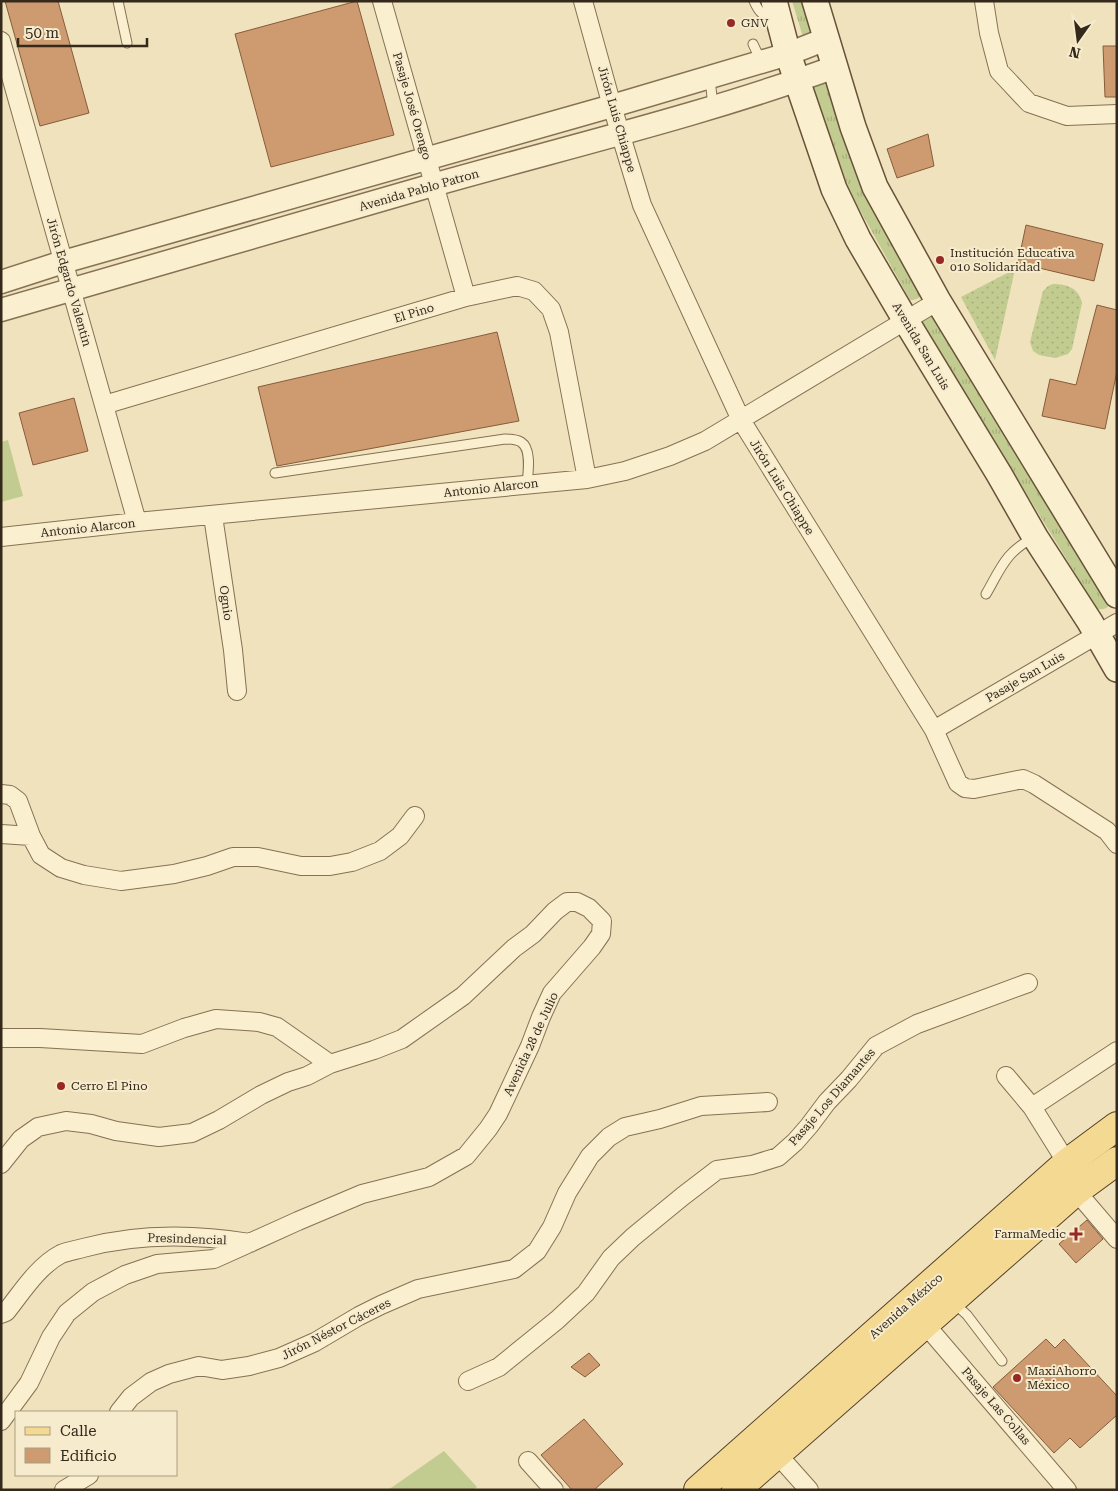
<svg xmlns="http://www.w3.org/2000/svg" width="1118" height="1491" viewBox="0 0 1118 1491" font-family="'Roboto Serif',serif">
	<defs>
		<pattern id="grass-tufts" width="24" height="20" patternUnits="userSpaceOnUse" patternTransform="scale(1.25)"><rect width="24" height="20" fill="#c3cc90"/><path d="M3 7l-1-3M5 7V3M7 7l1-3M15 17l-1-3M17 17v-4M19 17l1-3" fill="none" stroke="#a8af7c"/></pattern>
		<pattern id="garden-dots" width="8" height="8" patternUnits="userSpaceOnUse" patternTransform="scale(1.25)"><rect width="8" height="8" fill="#c3cc90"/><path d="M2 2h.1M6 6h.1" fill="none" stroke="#a8af7c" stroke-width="1.8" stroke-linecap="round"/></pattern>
	</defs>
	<rect width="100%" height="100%" fill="#efe2bc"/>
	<path fill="url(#grass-tufts)" d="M792,1H803L813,34L803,37Z
		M816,80L830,82L924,292C920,298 917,300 910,300L851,194L813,90Z
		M931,314H937L1111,604C1106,609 1103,610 1097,609L922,323L924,319Z"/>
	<path fill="#c3cc90" d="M8,440L23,496L1,502V442Z
		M444,1451L477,1487L473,1490H388Z"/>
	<path fill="url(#garden-dots)" d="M1015,269L995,360L961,297Z
		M1053,284C1067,284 1079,288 1082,303L1072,349L1068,354L1055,358L1039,355L1033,351L1030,342L1043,291L1048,286Z"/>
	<path fill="#ce9b71" stroke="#865c3b" d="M5,1H58L89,113L40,126Z
		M357,1L394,135L271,167L235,34Z
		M1103,46H1117V97H1105Z
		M928,134L934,166L897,178L887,149Z
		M1026,225L1103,244L1094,281L1018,263Z
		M1097,305L1117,310V371L1105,429L1042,416L1050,379L1076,385Z
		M497,332L519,421L277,466L258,387Z
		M74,398L88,451L33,465L19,413Z
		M1087,1220L1103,1239L1076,1263L1059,1244Z
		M1046,1339L1055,1348L1064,1339L1117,1396V1415L1080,1448L1070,1438L1054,1453L993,1387Z
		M589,1353L600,1365L585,1377L571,1367Z
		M584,1419L623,1464L594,1490H572L541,1455Z"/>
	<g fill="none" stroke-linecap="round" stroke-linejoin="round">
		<g stroke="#867155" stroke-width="11">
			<path id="service" d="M118,1L127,43
				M754,1C759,13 763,16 775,19
				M753,44L761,61
				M710,78L713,107
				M275,473L505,439C510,439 516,439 521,442C532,449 528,473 527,484
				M986,594C1001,568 1006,551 1035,537
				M954,1303L967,1315L1002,1361"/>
		</g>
		<g stroke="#867155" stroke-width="20">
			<path id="minor" d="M382,1L466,297
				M583,1L612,106L642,205L741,420L934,730L958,783L965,788L974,789L1023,779L1034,784L1107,831L1117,844
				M984,1L989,33L999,71L1029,103L1067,116L1117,114
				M1,41L137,522
				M104,405L466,297L517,286L534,291L551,309L559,332L587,479
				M213,516L233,650L237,691
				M1,537L137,522L587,479L625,471L670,456L705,441L938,301
				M934,730L1117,623
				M1,794L10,795L18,801L31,836L41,855L61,868L84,875L121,881L174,874L207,866L233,857H258L301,866H330L352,862L380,851L400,836L415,816
				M1,834L31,836
				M1,1038H40L142,1044L184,1028L216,1019L259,1022L277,1027L330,1064
				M1006,1076L1032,1107L1067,1163
				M1032,1107L1117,1051
				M1,1164L21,1139L38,1127L66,1121L91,1124L116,1131L159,1137L192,1133L219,1120L261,1095L288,1082L307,1076L330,1064L374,1050L402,1039L463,996L514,948L533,934L555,911L567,902H577L589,908L602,921L601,934L592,947L552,993L541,1017L530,1046L498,1114L488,1129L466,1156L429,1177L362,1194L298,1221L214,1259L157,1264L125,1275L93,1292L67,1313L51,1337L29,1383L1,1421
				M1076,1191L1117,1239
				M1,1314L6,1312C22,1292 38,1266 61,1254C68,1251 76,1250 83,1248C138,1233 195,1234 250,1243
				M924,1323L1067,1490
				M468,1381L499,1367L557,1320L586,1293L611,1258L633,1237L683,1196L717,1170L752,1165L778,1157L795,1142L809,1126L827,1102L849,1079L876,1046L917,1024L1028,983
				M119,1412L131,1397L151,1382L169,1374L199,1366L222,1370L249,1366L279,1358L315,1342L359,1316L381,1305L418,1289L514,1269L537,1251L552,1227L567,1193L590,1156L609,1137L625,1127L660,1119L701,1106L768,1102
				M777,1454L809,1490
				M528,1461L554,1490
				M64,1490L89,1475"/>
		</g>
		<g stroke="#867155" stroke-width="25">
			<path id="tertiary" d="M1,282L63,262L612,106L788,54L826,39
				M1,310C145,268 289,226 433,185C567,147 703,115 835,67"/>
		</g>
		<g stroke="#685239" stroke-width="28">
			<path id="secondary" d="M774,1L788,54L834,189L858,239L906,321L999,474L1035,537L1090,622L1117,669
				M815,1L853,127L875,187L938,301L1117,595"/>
		</g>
		<g stroke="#533f2a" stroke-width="30">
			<path id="primary" d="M698,1490L1067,1163L1117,1126
				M736,1490L1076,1191L1117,1161"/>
		</g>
		<use href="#service" stroke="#faefcf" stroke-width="9"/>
		<use href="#minor" stroke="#faefcf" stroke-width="18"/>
		<use href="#tertiary" stroke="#faefcf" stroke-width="22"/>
		<use href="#secondary" stroke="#faefcf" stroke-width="25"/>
		<use href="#primary" stroke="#f4d992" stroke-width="28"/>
	</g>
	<g fill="#972824" stroke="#f6ebcc" stroke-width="2">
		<circle cx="731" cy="23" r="5"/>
		<circle cx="940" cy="260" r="5"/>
		<circle cx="61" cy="1086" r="5"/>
		<path d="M1073.5 1226.5h5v5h5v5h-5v5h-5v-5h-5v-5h5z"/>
		<circle cx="1017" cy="1378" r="5"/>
	</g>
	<g text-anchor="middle" stroke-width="4" stroke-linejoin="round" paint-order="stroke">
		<g font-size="12" fill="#35291b" stroke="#f6ebcc" text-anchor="start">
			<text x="741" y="27">GNV</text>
			<text x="950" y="257">Institución Educativa<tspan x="950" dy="14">010 Solidaridad</tspan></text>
			<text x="71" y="1090">Cerro El Pino</text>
			<text x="1066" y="1238" text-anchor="end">FarmaMedic</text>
			<text x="1027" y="1375">MaxiAhorro<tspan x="1027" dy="14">México</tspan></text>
		</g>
		<g font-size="12" fill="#35291b" stroke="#f6ebcc">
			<text transform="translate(412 106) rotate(74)" y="4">Pasaje José Orengo</text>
			<text transform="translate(617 119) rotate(74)" y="4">Jirón Luis Chiappe</text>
			<text transform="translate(419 190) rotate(-16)" y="4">Avenida Pablo Patron</text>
			<text transform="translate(69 282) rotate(74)" y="4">Jirón Edgardo Valentin</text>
			<text transform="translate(414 313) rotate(-17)" y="4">El Pino</text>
			<text transform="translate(921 346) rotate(59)" y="4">Avenida San Luis</text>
			<text transform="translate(782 487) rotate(58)" y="4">Jirón Luis Chiappe</text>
			<text transform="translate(491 488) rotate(-6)" y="4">Antonio Alarcon</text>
			<text transform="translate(88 528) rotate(-6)" y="4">Antonio Alarcon</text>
			<text transform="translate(226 603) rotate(82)" y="4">Ognio</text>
			<text transform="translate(1025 677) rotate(-30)" y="4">Pasaje San Luis</text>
			<text transform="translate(531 1044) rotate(-65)" y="4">Avenida 28 de Julio</text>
			<text transform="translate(832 1097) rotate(-49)" y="4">Pasaje Los Diamantes</text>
			<text transform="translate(187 1239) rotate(2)" y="4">Presindencial</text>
			<text transform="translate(906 1306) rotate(-41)" y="4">Avenida México</text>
			<text transform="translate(336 1329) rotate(-27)" y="4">Jirón Néstor Cáceres</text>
			<text transform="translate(996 1406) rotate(49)" y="4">Pasaje Las Collas</text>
		</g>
	</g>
	<rect width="1118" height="1491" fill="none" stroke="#35291b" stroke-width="5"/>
	<rect x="15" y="1411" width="162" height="65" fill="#f6ebcc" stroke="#a99d85"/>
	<rect x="25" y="1427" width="25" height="8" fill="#f4d992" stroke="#a99d85"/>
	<text x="60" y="1436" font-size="15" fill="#35291b">Calle</text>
	<rect x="25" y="1448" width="25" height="15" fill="#ce9b71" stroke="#a99d85"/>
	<text x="60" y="1461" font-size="15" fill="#35291b">Edificio</text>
	<g transform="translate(1078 40) rotate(194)" stroke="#f6ebcc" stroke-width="4" paint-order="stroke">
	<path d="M0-4L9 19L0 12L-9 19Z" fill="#35291b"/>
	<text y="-8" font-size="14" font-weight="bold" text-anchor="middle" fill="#35291b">N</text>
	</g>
	<path d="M18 38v8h129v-8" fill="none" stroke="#35291b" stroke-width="2.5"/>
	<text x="25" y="38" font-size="15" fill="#35291b" stroke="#f6ebcc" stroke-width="4" paint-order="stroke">50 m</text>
</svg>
